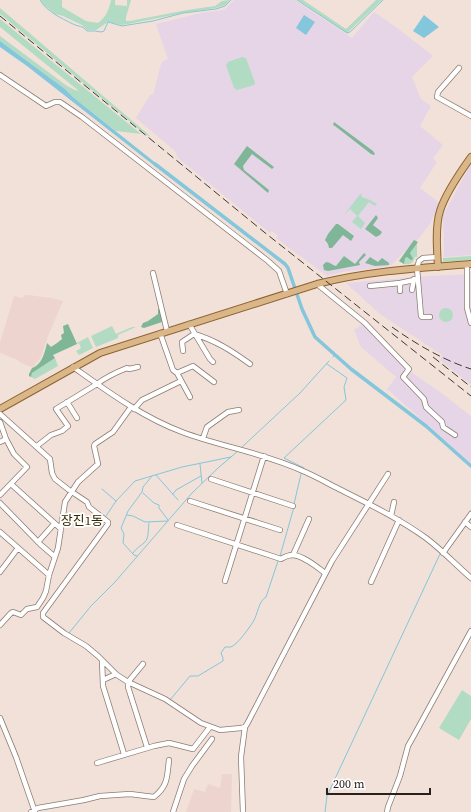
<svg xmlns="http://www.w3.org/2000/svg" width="471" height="812" viewBox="0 0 471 812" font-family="'Source Serif 4','Noto Sans KR',serif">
	<rect width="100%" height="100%" fill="#f2e1d8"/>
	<path fill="#e6d5e6" d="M234,0H295L352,38L374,12L400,30L433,56L412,77L421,99L431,106L420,126L443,145L433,158L437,162L420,188L440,203L430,224L415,243L402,254L391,266L342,272L327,276L276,238L278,236L272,231L270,233L178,158L175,151L136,118L150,95H153L161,64L163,61L168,59L156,24L201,13L224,10Z
		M471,164V255L444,257L443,215Z
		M469,272H471V385L440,360L442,355L380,314L346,283L430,276L469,274Z
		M363,324L374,337L405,368L440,392L471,416V463L387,389L396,377L361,347L354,330Z"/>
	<path fill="#eed4cf" d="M24,295H28L51,298L63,301L48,336L41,357L34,366L31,367L19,362L18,360L0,353V343L14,296L23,298Z
		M222,774H232L231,812H186L194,789L205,792L208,784L220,788Z"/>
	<path fill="#b1dcc3" d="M41,0H62V7L86,21L98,23C106,17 109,10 111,0H115V5L127,6V0H131L126,17V21H130L187,10L215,6L222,1L230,0L225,5L216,8L183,13L128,24L122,25L108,22L96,30H87L82,25L63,16L55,14L44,5Z
		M298,0H303L346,29L376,0H382L347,33Z
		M0,8L150,136L146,135L0,14Z
		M0,19L141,134L116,131L74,98L65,89L0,41V36L67,86L75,90L79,91L0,27Z
		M242,57L246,58L255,83L254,85L237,90L234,88L226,65L228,62Z
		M361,193L362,197L370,200L377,204L375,206L369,202L358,216L365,223L361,229L352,222L357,216L350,209L344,215Z
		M417,243V257H415C413,263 411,265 404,264V258L411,256L410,253Z
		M471,256V260L443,262V258Z
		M439 315a7 7 0 1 1 14 0a7 7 0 1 1-14 0Z
		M112,326L116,334L132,327H136L118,335V338L96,347L91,336Z
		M88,337L93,348L79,355L76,351L81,348L79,343L77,344V343Z
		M55,358L58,366L35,379L31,377L32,373Z
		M462,690L471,696V719L459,740L439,728Z"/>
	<path fill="#7fb698" d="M334,122L373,151L375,154L374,155L371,154L335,126L333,125Z
		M247,146L274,167L272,169L252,154L243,166L244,170L269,190L268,193L234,164Z
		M376,215L378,218L373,225L382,232L380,235L376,237L365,229Z
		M336,224H338L354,236L351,241L343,235L332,248H329L328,244L325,240L328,234Z
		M414,240L418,242L410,253L413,259L411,260L407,257L405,258L404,264L399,261Z
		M364,253L366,255L359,262L360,265L328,271L324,270L323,265L326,262C330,262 332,265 336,266L344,256L355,264Z
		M370,257L378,262L382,258L389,263V265L375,266L365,263Z
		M160,308L162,322L144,328L141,327L143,323L148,321L158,314V309Z
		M68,324L77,344L53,355L55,358L32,373L31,377L29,376V374L32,368C42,365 45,352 47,343L51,347L57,343L62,339L61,335L64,333L63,326Z"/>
	<path fill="#84c6db" d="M304,15L315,22L306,35L296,28Z
		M424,15L439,27L424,38L413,31Z
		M0,41L65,89L74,98L162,168L156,167L27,66L0,47Z"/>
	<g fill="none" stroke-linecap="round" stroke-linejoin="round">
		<path stroke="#84c6db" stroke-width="1" d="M40,0C47,12 61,18 73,24C79,27 82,25 87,31H95L101,32L104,31L108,22L122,26L153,21L183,13L216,9L225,6L231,0
			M297,0L347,33L350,32L383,0
			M333,357L335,355
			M241,448L300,393L329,361
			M200,464L202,483
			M304,468L284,458L346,400L344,387L347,378L327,364
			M156,475L178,500
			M102,489L116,501
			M143,493L154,503L159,505V508L168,520
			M173,494L176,490L201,476
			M294,504L301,474
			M127,515L133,516L145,522L168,521
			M106,516L116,501L135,481L182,467L231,457
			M460,526L471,510
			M133,553C136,548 141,546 145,542C149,538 148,529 149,523
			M137,556L134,555L123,543L124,534L121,528L128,511L142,492L143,487L152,476
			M280,556L294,507
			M69,633L91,606L115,582L192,493L218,468L238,451
			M170,700L190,676H198L223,661V658L221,653L225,647C227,647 229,647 231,647C238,644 249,628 253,622C258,614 258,602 266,597L278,561
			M325,812L327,796L440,554"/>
		<path stroke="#84c6db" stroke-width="3.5" d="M155,164L285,264L288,268L302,309L315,337L351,369L426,426L471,466"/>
		<g stroke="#8b7c73" stroke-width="6">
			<path id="minor" d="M459,68L438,92L437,97L471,116
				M0,75L46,106L55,102H60L82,117L268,261L279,271L287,294
				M467,265V308L471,323
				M153,273L167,331
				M317,284L365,323L409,369L403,377L424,399L426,407L442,422L443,427L455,435
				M370,286L400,283
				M412,290L414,279
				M400,291V283L414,280
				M430,317H422L421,316L417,268L419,261L423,258L438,257
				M189,324L210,359L213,362
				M160,333L173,370L177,373L193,366L214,382
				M183,351L182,342L194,334C215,340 232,351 250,364
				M73,367C107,391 142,417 182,432C222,447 264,453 303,471C315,476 327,483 339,489C369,504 398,518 426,538C442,550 456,565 471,578
				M177,373L190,397
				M67,402L77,418
				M134,409L142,400L181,381
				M0,414L50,459L52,473L55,479L69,490L87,502L89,507L108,522V524L43,613V617L64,633L86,646L98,656L117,675L128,682L165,699L201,723L220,730L241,728L245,727L247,724L332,561L388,474
				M0,422L6,439
				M203,438L207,427L228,412L239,410
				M0,442L6,439L14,454L27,467L0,495
				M37,446L51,435L62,431L68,426L56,409L97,384C106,377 117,372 127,368L129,369L138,367
				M211,479L293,506
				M11,484L61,529
				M190,501L280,530
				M0,503L40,544L55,557
				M391,516L394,502
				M465,522L471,527
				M177,525L281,559C284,557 289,555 293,555C304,556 317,567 325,573
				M0,532L49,575
				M38,542L54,524
				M443,553L471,514
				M293,555L309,519
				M0,572L18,548
				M225,581L264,456
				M371,582L399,520
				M0,625L11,613L13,612L21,615L27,609L37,607L43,598L46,591L49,575L58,548L65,502L78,482L98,464L94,446L95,444L113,432L131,407
				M102,661L103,686L124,754
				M143,664L128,682V687L147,747
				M103,680L116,674
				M0,718L16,757L35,812
				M97,763L154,746L169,743L193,749L210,727
				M31,812L38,808L84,800L100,796L130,794L154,797C168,786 167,777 169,760
				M173,812L184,779L192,766L212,739
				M243,812L241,757L245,727
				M387,812L388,807L400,776L408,746L412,739L471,631"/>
		</g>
		<g stroke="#8c632f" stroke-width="8">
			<path id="major" d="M438,267C437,251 435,226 440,211C445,194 461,171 471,157
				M0,409L100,353L317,284C368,271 419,268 471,264"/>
		</g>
		<use href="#minor" stroke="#fff" stroke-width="4.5"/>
		<use href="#major" stroke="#dab688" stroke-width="6"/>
		<path stroke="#403834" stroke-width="1" stroke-dasharray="8 4" stroke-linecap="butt" d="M0,16L264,232L471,396
			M392,327C416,344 443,360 471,369
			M433,357L471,387"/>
	</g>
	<g text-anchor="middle" stroke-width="3.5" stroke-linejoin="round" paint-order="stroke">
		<g font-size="13" fill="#352700" stroke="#fff">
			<text x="82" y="525">장진1동</text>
		</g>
	</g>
	<path d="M327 788v6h103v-6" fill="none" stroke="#28211e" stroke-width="2"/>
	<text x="333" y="788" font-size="12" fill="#28211e" stroke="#ffffff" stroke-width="3" paint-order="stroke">200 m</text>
</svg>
